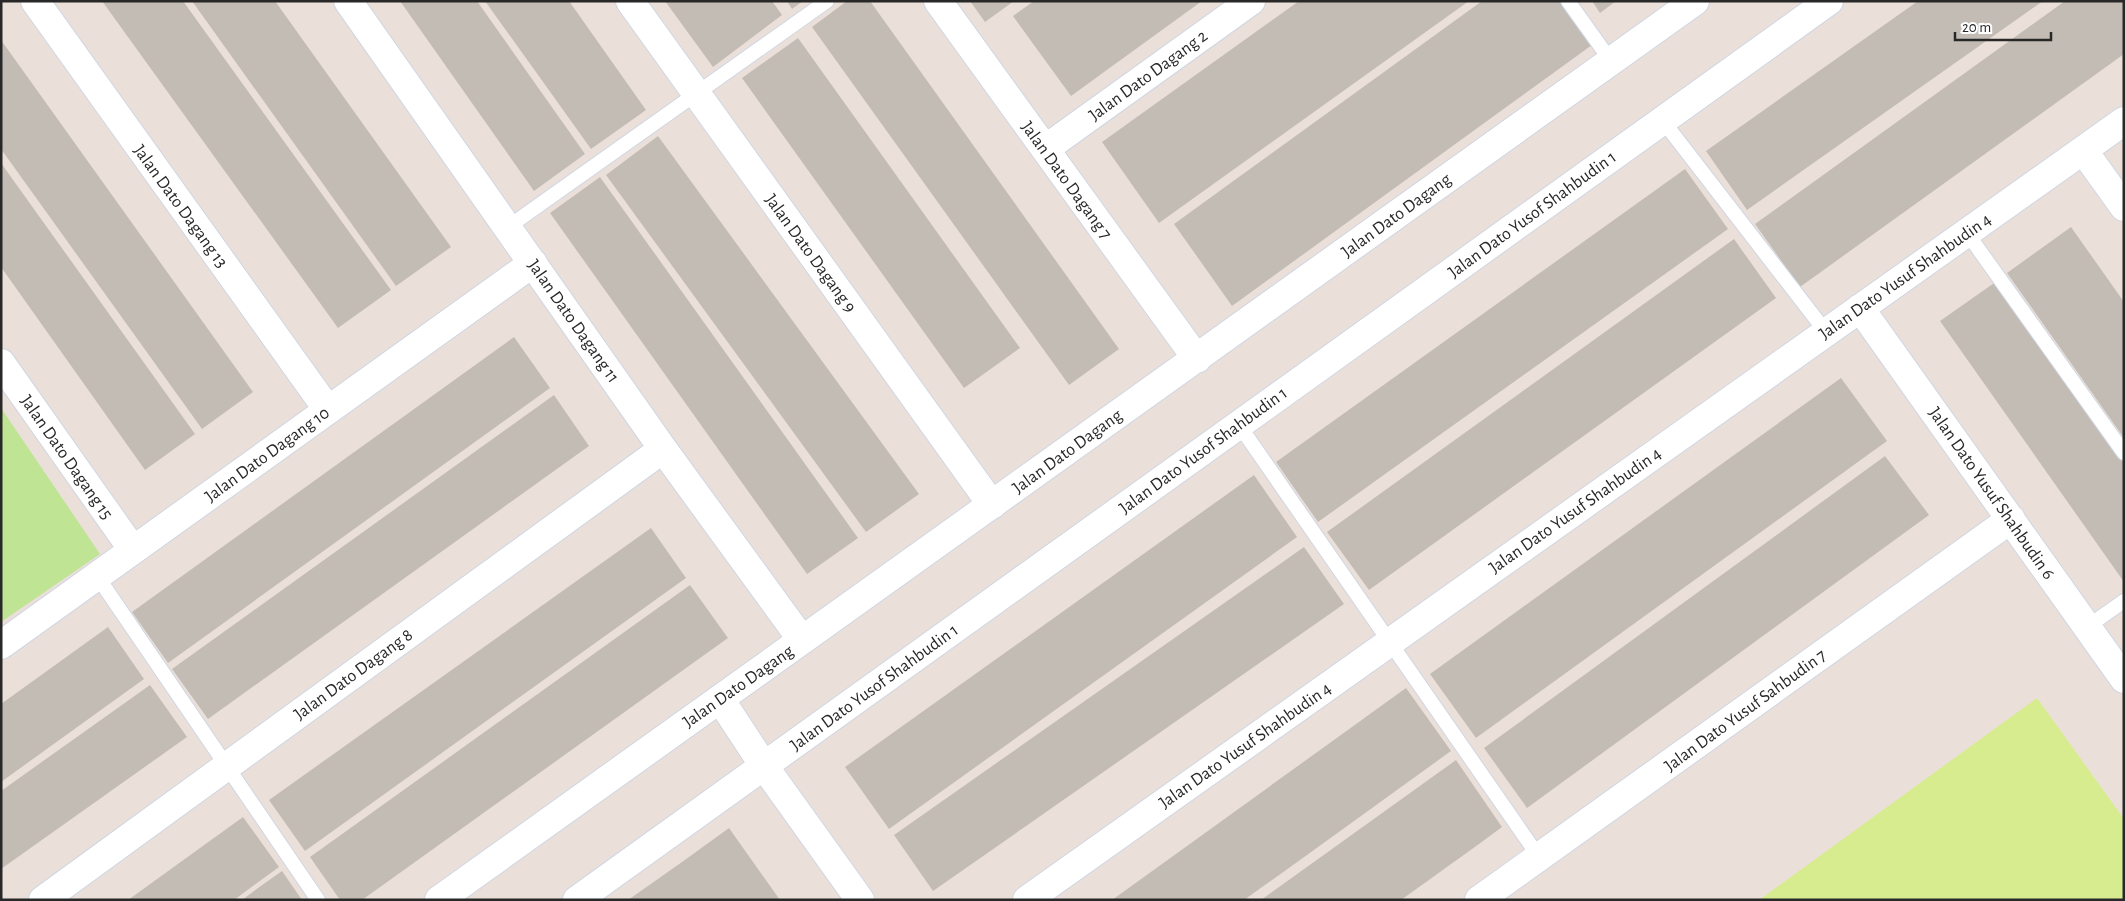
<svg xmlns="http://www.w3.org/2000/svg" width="2125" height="901" viewBox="0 0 2125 901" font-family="'Alegreya Sans',sans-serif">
	<rect width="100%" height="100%" fill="#ebe0d9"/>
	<path fill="#bee494" d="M1,408L100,554L1,622Z"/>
	<path fill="#d6ec8f" d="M2037,698L2124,819V900H1759Z"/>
	<path fill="#c3bcb5" d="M102,1H183L391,290L338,328Z
		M192,1H275L451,247L396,286Z
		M400,1H477L585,154L534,191Z
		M485,1H569L646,110L591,149Z
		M665,1H772L782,15L713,67Z
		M787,1H803L792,9Z
		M847,1H870L1119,349L1069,385L812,27Z
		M970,1H1014L985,22Z
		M1034,1H1202L1071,96L1013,16Z
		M1299,1H1469L1159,223L1102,142Z
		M1482,1H1561L1592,45L1232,306L1174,224Z
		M1592,1H1616L1600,13Z
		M1918,1H2043L1747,210L1706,151Z
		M2065,1H2124V54L1800,287L1755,224Z
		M798,38L1020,348L964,388L742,78Z
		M1,40L253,392L202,429L1,149Z
		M658,136L919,494L866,532L606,175Z
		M1,163L195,434L145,470L1,267Z
		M1685,169L1728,229L1318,522L1276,462Z
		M600,177L858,538L807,574L550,213Z
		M2071,227L2124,302V438L2007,273Z
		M1734,239L1776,298L1369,590L1327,532Z
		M1997,281L2124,460V582L1940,321Z
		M514,337L550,388L168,663L132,612Z
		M1841,378L1887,441L1476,738L1430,674Z
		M554,395L589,446L208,719L172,669Z
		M1885,456L1929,515L1527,808L1484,748Z
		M1254,475L1297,537L889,829L845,767Z
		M651,528L686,578L305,851L269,800Z
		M1304,547L1344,604L933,891L894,835Z
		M690,585L728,638L362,900H340L310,857Z
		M108,627L144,679L1,782V704Z
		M150,685L187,737L1,869V791Z
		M1406,688L1451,751L1307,855L1244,900H1112Z
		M1456,760L1502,827L1479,844L1401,900H1261Z
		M243,817L279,867L234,900H128Z
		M729,828L780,900H628L682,862Z
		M282,871L302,900H242L258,888Z"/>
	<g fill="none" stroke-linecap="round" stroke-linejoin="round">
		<g stroke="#cfd6e2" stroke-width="16">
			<path id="lane" d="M1568,1L1611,61
				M1663,121L1826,332
				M508,227L827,1
				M1967,233L2124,453
				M1239,425L1539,857
				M97,576L318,900
				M2087,627L2124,601"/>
		</g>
		<g stroke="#cfd6e2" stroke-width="30">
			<path id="street" d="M35,1L328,410
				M348,1L663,449L802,640
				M630,1L992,505
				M938,1L1197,359
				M1045,149L1251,1
				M2083,150L2124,207
				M1860,308L2124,679
				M1,363L133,550
				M1,645L533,263
				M720,699L764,766L860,900
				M43,900L663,449
				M439,900L1695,1
				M577,900L1829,1
				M1027,900L2124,121
				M1479,900L2011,519"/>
		</g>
		<use href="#lane" stroke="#fff" stroke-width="14"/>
		<use href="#street" stroke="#fff" stroke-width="28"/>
	</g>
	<g text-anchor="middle" stroke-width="5" stroke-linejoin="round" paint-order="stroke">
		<g font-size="18" fill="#282828" stroke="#fff">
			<text transform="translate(1148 75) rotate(-36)" y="6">Jalan Dato Dagang 2</text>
			<text transform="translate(1067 180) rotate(54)" y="6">Jalan Dato Dagang 7</text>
			<text transform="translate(181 206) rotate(54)" y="6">Jalan Dato Dagang 13</text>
			<text transform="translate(1532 214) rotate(-36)" y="6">Jalan Dato Yusof Shahbudin 1</text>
			<text transform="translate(1396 215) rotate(-36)" y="6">Jalan Dato Dagang</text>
			<text transform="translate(811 253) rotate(54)" y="6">Jalan Dato Dagang 9</text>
			<text transform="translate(1905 276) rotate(-35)" y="6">Jalan Dato Yusuf Shahbudin 4</text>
			<text transform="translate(574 321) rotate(55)" y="6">Jalan Dato Dagang 11</text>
			<text transform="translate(1203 450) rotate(-36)" y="6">Jalan Dato Yusof Shahbudin 1</text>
			<text transform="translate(1067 451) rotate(-36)" y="6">Jalan Dato Dagang</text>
			<text transform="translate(267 454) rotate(-36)" y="6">Jalan Dato Dagang 10</text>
			<text transform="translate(67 457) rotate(55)" y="6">Jalan Dato Dagang 15</text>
			<text transform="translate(1992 493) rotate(55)" y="6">Jalan Dato Yusuf Shahbudin 6</text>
			<text transform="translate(1575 510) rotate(-35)" y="6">Jalan Dato Yusuf Shahbudin 4</text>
			<text transform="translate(353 674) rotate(-36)" y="6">Jalan Dato Dagang 8</text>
			<text transform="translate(738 686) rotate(-35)" y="6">Jalan Dato Dagang</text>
			<text transform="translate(874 687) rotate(-36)" y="6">Jalan Dato Yusof Shahbudin 1</text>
			<text transform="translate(1745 710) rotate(-36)" y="6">Jalan Dato Yusuf Sahbudin 7</text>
			<text transform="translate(1245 745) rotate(-35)" y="6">Jalan Dato Yusuf Shahbudin 4</text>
		</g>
	</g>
	<rect width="2125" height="901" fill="none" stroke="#282828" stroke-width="5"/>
	<path d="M1955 32v8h96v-8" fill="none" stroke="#282828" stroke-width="2.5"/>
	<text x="1962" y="32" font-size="15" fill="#282828" stroke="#ffffff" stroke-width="4" paint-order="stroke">20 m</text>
</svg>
